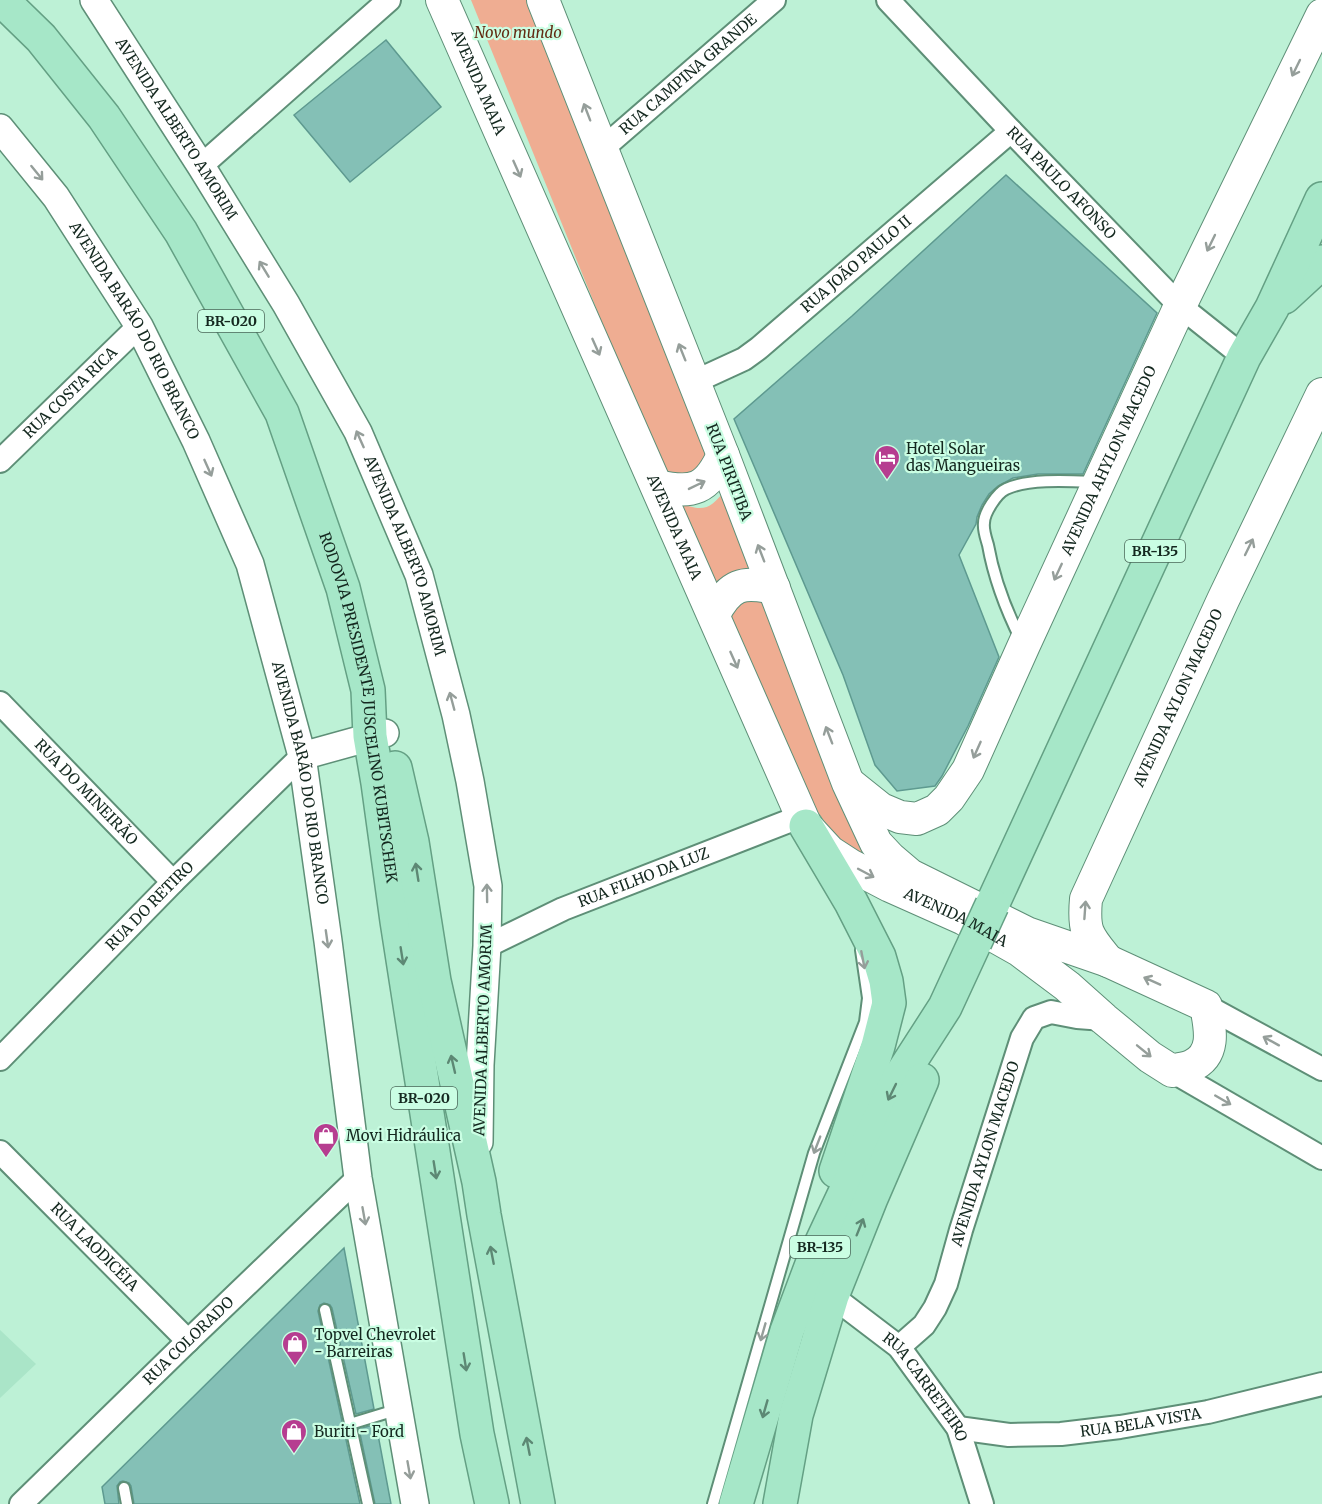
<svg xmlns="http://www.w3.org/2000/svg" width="1322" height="1504" font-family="Merriweather,serif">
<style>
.built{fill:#aae5c8}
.green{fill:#efad92}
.building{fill:#84c0b6;stroke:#5e9a90;stroke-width:1.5}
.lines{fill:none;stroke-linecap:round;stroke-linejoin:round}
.service-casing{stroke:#5e8f77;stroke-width:14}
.minor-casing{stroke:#5e8f77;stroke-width:26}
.tertiary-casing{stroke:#5e8f77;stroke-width:30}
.secondary-casing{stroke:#5e8f77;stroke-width:34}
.trunk-casing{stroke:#64a084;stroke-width:36}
.service{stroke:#fff;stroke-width:10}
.minor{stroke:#fff;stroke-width:22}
.tertiary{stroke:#fff;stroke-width:27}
.secondary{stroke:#fff;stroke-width:32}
.trunk{stroke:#a6e7c8;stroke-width:33}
.trunk-bridge-casing{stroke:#64a084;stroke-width:36;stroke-linecap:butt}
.trunk-bridge{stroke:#a6e7c8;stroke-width:33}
.oneway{stroke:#959e9a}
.oneway2{stroke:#5d8874}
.labels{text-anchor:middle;stroke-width:4.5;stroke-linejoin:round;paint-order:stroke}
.shield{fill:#cafee3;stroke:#4b685a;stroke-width:1.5}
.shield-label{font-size:14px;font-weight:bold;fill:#14281f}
.park-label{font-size:15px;font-style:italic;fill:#622a12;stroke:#cafee3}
.street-label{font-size:15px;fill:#14281f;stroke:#cafee3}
.poi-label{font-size:15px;fill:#14281f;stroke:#cafee3;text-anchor:start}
</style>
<rect width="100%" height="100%" fill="#bdf1d6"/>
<!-- built -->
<path class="built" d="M 0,1330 L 36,1364 L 0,1398 Z"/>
<!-- green -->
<g class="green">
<path d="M 471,0 L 539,0 L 720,463 L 671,483 L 642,421 Z"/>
<path d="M 727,487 L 767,577 L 716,596 L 673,500 C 701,512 709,513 727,487 Z"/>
<path d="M 767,595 L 811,696 L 921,896 L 817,825 L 727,613 L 737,600 Z"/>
</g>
<!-- building -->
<g class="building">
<path d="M 386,40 L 441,107 L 350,182 L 294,115 Z"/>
<path d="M 1006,175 L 1157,313 L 1083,474 L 1038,474 L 1013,478 L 998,486 L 989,494 L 982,505 L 977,517 L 976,524 L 959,555 L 999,657 L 968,726 L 942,776 L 935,786 L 897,791 L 875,765 L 843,675 L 734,419 L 852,316 Z"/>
<path d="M 344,1248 L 374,1409 L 356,1414 L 332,1308 L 330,1305 L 324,1303 L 320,1305 L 318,1311 L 360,1504 L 134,1504 L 131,1486 L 129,1483 L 123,1481 L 120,1482 L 117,1486 L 119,1504 L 105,1504 L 102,1487 Z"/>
<path d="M 376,1424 L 391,1504 L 375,1504 L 359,1429 Z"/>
</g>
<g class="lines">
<defs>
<g id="service">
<path d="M 1021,640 C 1006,610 994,579 988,545 C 986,538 983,530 984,523 C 984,513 997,493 1006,489 C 1029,478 1071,481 1097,482"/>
<path d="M 325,1310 L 368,1504"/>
<path d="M 350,1424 L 399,1409"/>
<path d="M 124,1488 L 127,1504"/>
<path d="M 713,1504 L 814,1153 L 865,1022 L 868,998 L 861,950"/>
</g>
<g id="minor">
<path id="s1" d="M 888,0 L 1011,131 L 1180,306 L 1244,357"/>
<path id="s2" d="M 602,149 L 774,0"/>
<path d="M 201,166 L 389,0"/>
<path id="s3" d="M 694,382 L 744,359 L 759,348 L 1011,131"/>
<path id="s4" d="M 0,461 L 139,326"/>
<path id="s5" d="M 0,703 L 173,882"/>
<path id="s6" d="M 487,946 L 563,909 L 802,816"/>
<path d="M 1206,1006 L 1322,1069"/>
<path id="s7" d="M 0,1059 L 173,882 L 302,756"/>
<path d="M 1172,1071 L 1322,1158"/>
<path id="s8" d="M 0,1152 L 188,1341"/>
<path id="s9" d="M 832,1296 L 899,1347 L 958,1428 L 982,1504"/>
<path id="s10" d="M 899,1347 L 924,1325 L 935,1308 L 946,1284 L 961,1230 L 1022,1038 L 1034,1018 L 1051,1012 L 1077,1017 L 1104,1019"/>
<path id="s11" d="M 958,1428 L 1009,1435 L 1061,1434 L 1120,1427 L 1208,1412 L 1322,1384"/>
<path id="s12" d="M 21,1504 L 188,1341 L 358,1178"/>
</g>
<g id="tertiary">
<path id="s13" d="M 94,0 L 201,166 L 286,304 L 358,432 L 419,575 L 456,715 L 470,781 L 488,886 L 487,946 L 480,1065 L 479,1142"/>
<path id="s14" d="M 0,128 L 56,197 L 139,326 L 196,441 L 250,564 L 302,756 L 328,941 L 358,1178 L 415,1504"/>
<path d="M 302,756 L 385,733"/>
</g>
<g id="secondary">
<path id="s15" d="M 442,0 L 806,826 L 830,852 L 850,865 L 890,886 L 964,919 L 1019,950 L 1067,986 L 1104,1019 L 1150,1057 L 1172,1071 C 1179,1069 1186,1068 1191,1066 C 1217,1055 1210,1027 1206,1006 L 1108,961 L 1027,933 L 910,875 L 890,858 L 876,843 L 848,783 L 723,455 L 543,0"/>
<path d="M 657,486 C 693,494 707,490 723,455"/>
<path d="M 714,614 C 730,584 742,581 774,588"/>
<path id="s16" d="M 851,785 L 881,809 L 900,817 L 917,819 L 937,810 L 949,798 L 968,770 L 1024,645 L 1180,306 L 1322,15"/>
<path id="s17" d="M 1108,961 C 1088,936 1083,933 1086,899 L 1223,600 L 1322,394"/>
</g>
<g id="trunk">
<path id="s18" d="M 2,0 L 41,38 L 104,117 L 181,232 L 282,413 L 343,588 L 368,690 L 370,736 L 378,783 L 397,921 L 477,1434 L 492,1504"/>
<path d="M 1284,297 L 1322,262"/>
<path d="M 395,768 L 412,842 L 434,981 L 479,1182 L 484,1215 L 538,1504"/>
<path d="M 806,826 L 851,902 L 879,957 L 886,981 L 889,1003 L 878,1046 L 836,1171"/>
<path d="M 992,905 L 1244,357 L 1272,308 L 1322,199"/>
<path d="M 736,1504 L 787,1331 L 814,1259 L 898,1080 L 945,1007 L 975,942"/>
<path d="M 780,1504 L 796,1415 L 832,1296 L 871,1198 L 922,1080"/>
</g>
</defs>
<!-- service casing -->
<use href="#service" class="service-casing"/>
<!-- minor casing -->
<use href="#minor" class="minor-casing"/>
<!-- tertiary casing -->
<use href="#tertiary" class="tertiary-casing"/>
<!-- secondary casing -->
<use href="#secondary" class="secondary-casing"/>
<!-- trunk casing -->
<use href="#trunk" class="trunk-casing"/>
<!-- service -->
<use href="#service" class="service"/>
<!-- minor -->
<use href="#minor" class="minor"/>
<!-- tertiary -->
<use href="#tertiary" class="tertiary"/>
<!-- secondary -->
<use href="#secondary" class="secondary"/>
<!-- trunk -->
<use href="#trunk" class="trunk"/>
<defs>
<path id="trunk-bridge" d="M 975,942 L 992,905"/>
</defs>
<!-- trunk-bridge casing -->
<use href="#trunk-bridge" class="trunk-bridge-casing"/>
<!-- trunk-bridge -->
<use href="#trunk-bridge" class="trunk-bridge"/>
</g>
<!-- one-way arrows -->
<defs><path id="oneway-shaft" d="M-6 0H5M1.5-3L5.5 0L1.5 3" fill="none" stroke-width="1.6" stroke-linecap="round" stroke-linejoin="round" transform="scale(1.5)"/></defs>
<g class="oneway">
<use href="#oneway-shaft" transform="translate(1296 68) rotate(116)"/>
<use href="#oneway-shaft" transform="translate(587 112) rotate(-111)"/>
<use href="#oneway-shaft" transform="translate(517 169) rotate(66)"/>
<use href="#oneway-shaft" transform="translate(37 173) rotate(51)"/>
<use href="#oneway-shaft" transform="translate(1211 243) rotate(116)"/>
<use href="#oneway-shaft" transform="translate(264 269) rotate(-121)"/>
<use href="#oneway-shaft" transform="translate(596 347) rotate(66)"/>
<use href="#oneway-shaft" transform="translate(682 352) rotate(-112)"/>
<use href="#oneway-shaft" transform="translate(360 439) rotate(-114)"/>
<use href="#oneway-shaft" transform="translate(208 468) rotate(66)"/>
<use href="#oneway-shaft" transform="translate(697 485) rotate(-26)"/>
<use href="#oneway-shaft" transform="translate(1249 547) rotate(-64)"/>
<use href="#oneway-shaft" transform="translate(761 553) rotate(-111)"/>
<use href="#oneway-shaft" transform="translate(1058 572) rotate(115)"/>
<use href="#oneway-shaft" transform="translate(734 660) rotate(66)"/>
<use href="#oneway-shaft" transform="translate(452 701) rotate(-105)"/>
<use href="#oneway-shaft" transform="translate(829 735) rotate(-111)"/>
<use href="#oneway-shaft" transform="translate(977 750) rotate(114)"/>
<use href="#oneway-shaft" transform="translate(866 873) rotate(28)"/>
<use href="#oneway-shaft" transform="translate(487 893) rotate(-91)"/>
<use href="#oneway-shaft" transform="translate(1085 910) rotate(-86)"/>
<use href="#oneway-shaft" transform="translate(327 939) rotate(82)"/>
<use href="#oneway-shaft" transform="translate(863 960) rotate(79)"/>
<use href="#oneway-shaft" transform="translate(1152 981) rotate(-156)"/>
<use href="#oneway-shaft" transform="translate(1271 1041) rotate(-151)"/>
<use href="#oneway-shaft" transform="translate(1144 1051) rotate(39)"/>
<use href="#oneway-shaft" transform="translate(1223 1100) rotate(30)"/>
<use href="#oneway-shaft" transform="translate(817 1145) rotate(111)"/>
<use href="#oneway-shaft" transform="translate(364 1216) rotate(80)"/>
<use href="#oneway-shaft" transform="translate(763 1332) rotate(106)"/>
<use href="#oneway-shaft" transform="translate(409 1470) rotate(80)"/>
</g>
<g class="oneway2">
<use href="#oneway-shaft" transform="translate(417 872) rotate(-99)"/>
<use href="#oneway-shaft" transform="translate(402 956) rotate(81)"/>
<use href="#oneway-shaft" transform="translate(453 1064) rotate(-103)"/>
<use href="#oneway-shaft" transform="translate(892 1092) rotate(116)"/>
<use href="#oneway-shaft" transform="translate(435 1170) rotate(81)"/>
<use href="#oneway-shaft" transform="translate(860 1227) rotate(-68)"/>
<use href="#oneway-shaft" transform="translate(492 1255) rotate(-101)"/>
<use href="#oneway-shaft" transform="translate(465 1362) rotate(81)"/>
<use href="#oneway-shaft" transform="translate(765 1409) rotate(106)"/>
<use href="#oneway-shaft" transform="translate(528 1446) rotate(-101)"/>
</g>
<!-- icons -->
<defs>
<symbol id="hotel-pin" viewBox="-11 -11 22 30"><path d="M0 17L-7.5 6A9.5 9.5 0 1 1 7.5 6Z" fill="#b63d90" stroke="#cafee3"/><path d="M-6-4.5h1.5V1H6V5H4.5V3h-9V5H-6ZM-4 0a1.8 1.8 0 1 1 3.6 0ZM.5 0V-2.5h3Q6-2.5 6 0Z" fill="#fff"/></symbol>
<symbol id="shop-pin" viewBox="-11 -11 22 30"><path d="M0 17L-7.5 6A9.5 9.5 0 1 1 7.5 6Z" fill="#b63d90" stroke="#cafee3"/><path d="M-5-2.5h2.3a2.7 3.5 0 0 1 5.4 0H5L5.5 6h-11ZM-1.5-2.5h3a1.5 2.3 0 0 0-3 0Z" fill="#fff"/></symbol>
</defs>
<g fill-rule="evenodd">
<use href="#hotel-pin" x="872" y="443" width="30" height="40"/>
<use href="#shop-pin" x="311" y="1121" width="30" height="40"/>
<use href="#shop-pin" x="280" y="1329" width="30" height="40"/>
<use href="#shop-pin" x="279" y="1417" width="30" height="40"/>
</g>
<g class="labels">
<!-- shield labels -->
<g class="shield">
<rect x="198" y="310" width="66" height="22" rx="4.5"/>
<rect x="1125" y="540" width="60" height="22" rx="4.5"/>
<rect x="391" y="1087" width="66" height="22" rx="4.5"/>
<rect x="790" y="1236" width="60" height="22" rx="4.5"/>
</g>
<g class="shield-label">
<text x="231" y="326">BR-020</text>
<text x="1155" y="556">BR-135</text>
<text x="424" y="1103">BR-020</text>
<text x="820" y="1252">BR-135</text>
</g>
<!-- park labels -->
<g class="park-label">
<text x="518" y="38">Novo mundo</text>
</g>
<!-- street labels -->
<g class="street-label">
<text dy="5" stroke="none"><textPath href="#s2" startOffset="114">RUA CAMPINA GRANDE</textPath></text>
<text dy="5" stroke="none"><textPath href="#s15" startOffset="90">AVENIDA MAIA</textPath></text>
<text dy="5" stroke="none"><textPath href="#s13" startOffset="153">AVENIDA ALBERTO AMORIM</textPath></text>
<text dy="5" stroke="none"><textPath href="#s1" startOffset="252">RUA PAULO AFONSO</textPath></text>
<text dy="5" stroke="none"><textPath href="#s3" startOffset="202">RUA JOÃO PAULO II</textPath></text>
<text dy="5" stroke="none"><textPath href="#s14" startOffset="244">AVENIDA BARÃO DO RIO BRANCO</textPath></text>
<text dy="5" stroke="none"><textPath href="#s4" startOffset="98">RUA COSTA RICA</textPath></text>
<text dy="5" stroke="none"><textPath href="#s16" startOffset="489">AVENIDA AHYLON MACEDO</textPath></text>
<text transform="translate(729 472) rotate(69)" y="5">RUA PIRITIBA</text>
<text dy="5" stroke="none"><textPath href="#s15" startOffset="576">AVENIDA MAIA</textPath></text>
<text dy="5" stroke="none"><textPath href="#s13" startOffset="639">AVENIDA ALBERTO AMORIM</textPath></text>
<text dy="5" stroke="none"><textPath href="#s17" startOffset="290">AVENIDA AYLON MACEDO</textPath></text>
<text dy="5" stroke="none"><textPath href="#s18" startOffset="807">RODOVIA PRESIDENTE JUSCELINO KUBITSCHEK</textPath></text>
<text dy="5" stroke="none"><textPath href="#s14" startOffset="730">AVENIDA BARÃO DO RIO BRANCO</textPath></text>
<text dy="5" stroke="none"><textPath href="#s5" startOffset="124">RUA DO MINEIRÃO</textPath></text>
<text dy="5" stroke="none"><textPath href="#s6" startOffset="171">RUA FILHO DA LUZ</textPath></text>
<text dy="5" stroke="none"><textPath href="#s7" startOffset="214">RUA DO RETIRO</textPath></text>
<text dy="5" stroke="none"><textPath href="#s15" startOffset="1080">AVENIDA MAIA</textPath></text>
<text transform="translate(483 1030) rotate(-88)" y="5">AVENIDA ALBERTO AMORIM</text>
<text dy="5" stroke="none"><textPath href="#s10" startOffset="216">AVENIDA AYLON MACEDO</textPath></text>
<text dy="5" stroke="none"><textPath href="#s8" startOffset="134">RUA LAODICÉIA</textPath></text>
<text dy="5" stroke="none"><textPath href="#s12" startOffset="234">RUA COLORADO</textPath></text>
<text dy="5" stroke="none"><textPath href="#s9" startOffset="132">RUA CARRETEIRO</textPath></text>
<text dy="5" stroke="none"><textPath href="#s11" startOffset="184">RUA BELA VISTA</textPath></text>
</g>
<!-- poi labels -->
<g class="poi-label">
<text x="906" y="454">Hotel Solar<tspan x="906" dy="17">das Mangueiras</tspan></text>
<text x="346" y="1141">Movi Hidráulica</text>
<text x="314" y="1340">Topvel Chevrolet<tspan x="314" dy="17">- Barreiras</tspan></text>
<text x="314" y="1437">Buriti - Ford</text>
</g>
</g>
</svg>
